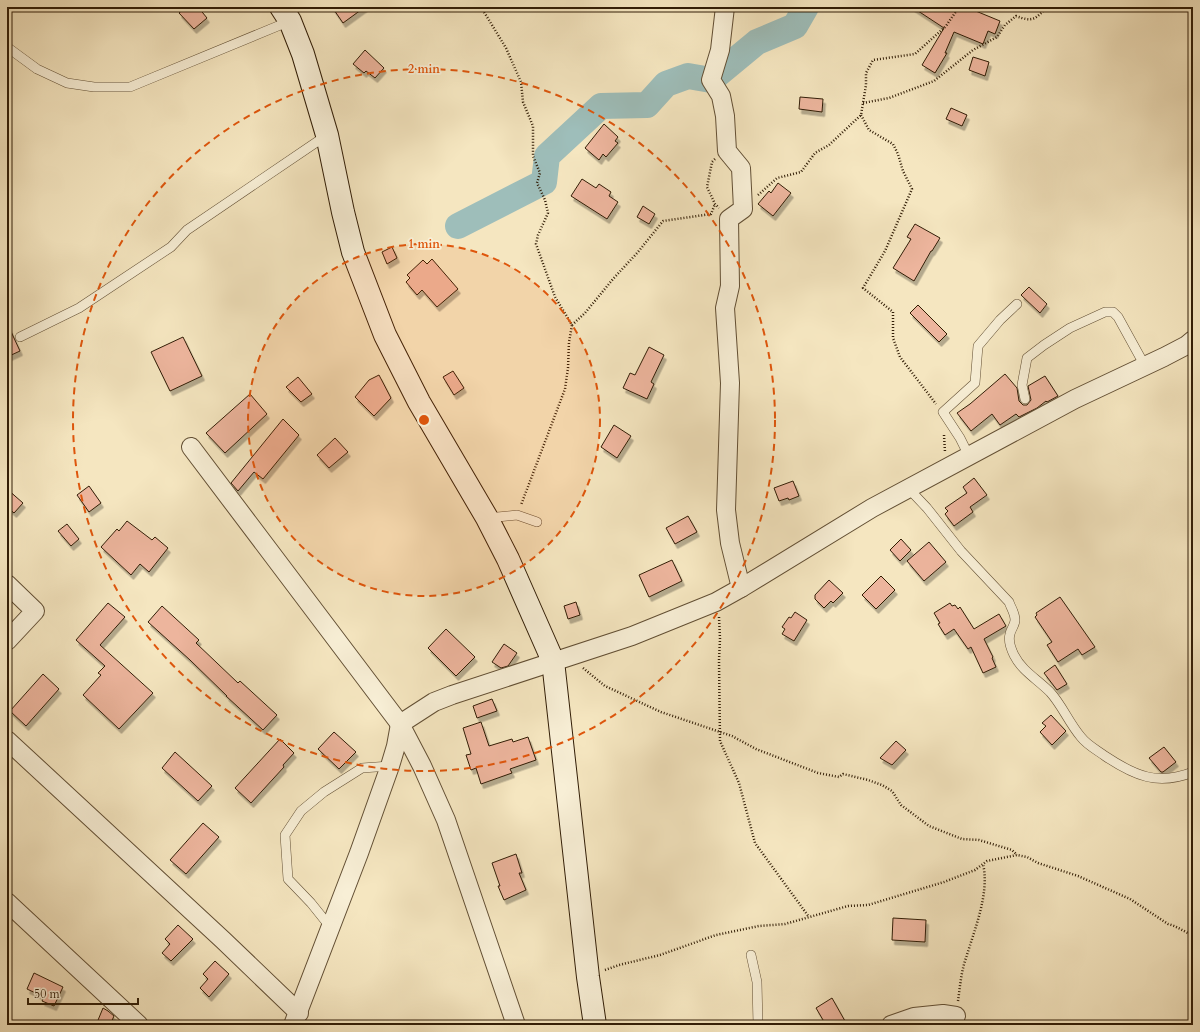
<svg xmlns="http://www.w3.org/2000/svg" width="1200" height="1032" font-family="Cardo,serif">
<style>
.lines{fill:none;stroke-linecap:round;stroke-linejoin:round}
.river{stroke:#9ebeba;stroke-width:26}
.building{fill:#edb59d;stroke:#311d06;filter:url(#shadow)}
.lane-casing{stroke:#624f34;stroke-width:10}
.street-casing{stroke:#624f34;stroke-width:20}
.secondary-casing{stroke:#311d06;stroke-width:24}
.path{stroke:#311d06;stroke-width:2.5;stroke-dasharray:1 2;stroke-linecap:butt}
.lane{stroke:#f8efd6;stroke-width:9}
.street{stroke:#f8efd6;stroke-width:18}
.secondary{stroke:#f8efd6;stroke-width:22}
.ring{fill:none;stroke:#df560c;stroke-width:2;stroke-dasharray:7 5}
.centre{fill:#df560c;stroke:#f8efd6;stroke-width:2}
.ring-label{font-size:12px;text-anchor:middle;font-weight:bold;fill:#df560c;stroke:#f8efd6;stroke-width:3.5;stroke-linejoin:round;paint-order:stroke}
</style>
<defs>
<filter id="shadow"><feDropShadow dx="2.5" dy="4.5" stdDeviation="0" flood-color="#0004"/></filter>
</defs>
<rect width="100%" height="100%" fill="#f5e6c0"/>
<filter id="stains"><feTurbulence type="fractalNoise" baseFrequency=".005" numOctaves="4"/><feColorMatrix values="0 0 0 0 .2 0 0 0 0 .09 0 0 0 0 .02 0 0 0 .5 -.17"/></filter>
<radialGradient id="worn" r=".72"><stop offset=".6" stop-color="#630" stop-opacity="0"/><stop offset="1" stop-color="#630" stop-opacity=".3"/></radialGradient>
<g class="lines">
<!-- river -->
<path class="river" d="M 458,226 L 544,182 L 547,156 L 601,106 L 647,105 L 666,84 L 688,76 L 711,80 L 757,42 L 795,26 L 806,7"/>
</g>
<!-- building -->
<g class="building">
<path d="M 186,7 L 198,7 L 207,18 L 194,29 L 179,13 Z"/>
<path d="M 332,7 L 365,7 L 343,23 Z"/>
<path d="M 912,7 L 966,7 L 1000,21 L 995,34 L 988,31 L 983,44 L 954,32 L 945,53 L 947,53 L 935,73 L 922,65 L 944,28 Z"/>
<path d="M 365,50 L 384,68 L 375,78 L 366,71 L 364,73 L 353,64 Z"/>
<path d="M 973,57 L 989,62 L 985,76 L 969,70 Z"/>
<path d="M 800,97 L 823,99 L 822,112 L 799,109 Z"/>
<path d="M 951,108 L 967,115 L 962,126 L 946,119 Z"/>
<path d="M 604,124 L 618,137 L 615,141 L 618,143 L 606,157 L 603,154 L 599,160 L 585,148 Z"/>
<path d="M 582,179 L 596,188 L 599,184 L 611,192 L 609,196 L 618,202 L 607,219 L 571,196 Z"/>
<path d="M 778,183 L 791,193 L 773,216 L 758,204 L 769,191 L 771,193 Z"/>
<path d="M 643,206 L 655,214 L 649,224 L 637,217 Z"/>
<path d="M 915,224 L 940,238 L 932,251 L 931,251 L 914,281 L 893,268 L 911,239 L 907,237 Z"/>
<path d="M 392,247 L 397,258 L 387,264 L 382,252 Z"/>
<path d="M 432,259 L 458,289 L 437,307 L 422,290 L 417,295 L 406,282 L 410,278 L 407,275 L 423,260 L 427,264 Z"/>
<path d="M 1029,287 L 1047,304 L 1040,313 L 1021,295 Z"/>
<path d="M 918,305 L 947,334 L 939,342 L 910,313 Z"/>
<path d="M 7,323 L 20,351 L 7,357 Z"/>
<path d="M 183,337 L 202,376 L 170,391 L 151,352 Z"/>
<path d="M 649,347 L 664,355 L 651,382 L 654,384 L 647,399 L 623,388 L 630,373 L 635,375 Z"/>
<path d="M 453,371 L 464,388 L 454,395 L 443,377 Z"/>
<path d="M 1005,374 L 1017,388 L 1019,401 L 1023,405 L 1027,405 L 1031,400 L 1028,386 L 1045,376 L 1058,396 L 1047,402 L 1046,401 L 1037,408 L 1019,417 L 1016,414 L 1000,425 L 992,414 L 971,431 L 957,413 L 970,404 Z"/>
<path d="M 379,375 L 391,398 L 374,416 L 355,397 L 369,380 Z"/>
<path d="M 298,377 L 312,394 L 301,402 L 286,387 Z"/>
<path d="M 250,394 L 267,414 L 225,453 L 206,433 Z"/>
<path d="M 283,419 L 299,435 L 263,479 L 254,472 L 238,491 L 231,483 Z"/>
<path d="M 614,425 L 631,436 L 617,458 L 601,447 Z"/>
<path d="M 335,438 L 348,452 L 329,468 L 317,455 Z"/>
<path d="M 974,478 L 987,495 L 970,507 L 973,512 L 954,526 L 945,514 L 948,511 L 945,508 L 967,493 L 963,487 Z"/>
<path d="M 793,481 L 799,496 L 789,500 L 788,498 L 779,501 L 774,488 Z"/>
<path d="M 89,486 L 101,503 L 89,512 L 77,495 Z"/>
<path d="M 7,489 L 23,503 L 14,513 L 7,507 Z"/>
<path d="M 688,516 L 697,532 L 675,544 L 666,528 Z"/>
<path d="M 127,521 L 152,540 L 155,537 L 168,548 L 149,572 L 140,564 L 131,575 L 101,547 L 117,529 L 119,531 Z"/>
<path d="M 67,524 L 79,539 L 71,546 L 58,531 Z"/>
<path d="M 901,539 L 911,550 L 900,561 L 890,550 Z"/>
<path d="M 929,542 L 946,562 L 924,581 L 907,561 Z"/>
<path d="M 672,560 L 682,581 L 649,597 L 639,575 Z"/>
<path d="M 881,576 L 895,590 L 876,609 L 862,595 Z"/>
<path d="M 829,580 L 843,593 L 833,603 L 831,601 L 824,608 L 815,599 L 815,595 Z"/>
<path d="M 1060,597 L 1095,647 L 1082,655 L 1078,649 L 1058,662 L 1047,645 L 1052,642 L 1035,617 L 1037,615 L 1036,613 Z"/>
<path d="M 576,602 L 580,615 L 568,619 L 564,606 Z"/>
<path d="M 108,603 L 125,617 L 100,645 L 153,693 L 119,729 L 83,695 L 101,675 L 98,673 L 105,666 L 76,640 Z"/>
<path d="M 950,603 L 952,606 L 955,605 L 958,609 L 960,607 L 974,629 L 999,614 L 1006,626 L 984,639 L 993,657 L 992,658 L 996,667 L 983,673 L 971,647 L 968,649 L 954,629 L 945,635 L 938,624 L 940,623 L 934,613 Z"/>
<path d="M 162,606 L 199,640 L 196,643 L 238,683 L 240,681 L 277,715 L 263,730 L 226,696 L 227,696 L 190,660 L 148,622 Z"/>
<path d="M 795,612 L 807,620 L 794,641 L 782,634 L 785,629 L 782,627 L 789,617 L 791,618 Z"/>
<path d="M 446,629 L 475,657 L 456,676 L 428,648 Z"/>
<path d="M 504,644 L 517,653 L 508,666 L 501,668 L 492,662 Z"/>
<path d="M 1055,665 L 1067,684 L 1057,690 L 1044,673 Z"/>
<path d="M 43,674 L 59,689 L 26,726 L 10,711 Z"/>
<path d="M 492,699 L 497,711 L 477,718 L 473,706 Z"/>
<path d="M 1051,715 L 1066,731 L 1052,745 L 1040,732 L 1046,726 L 1042,723 Z"/>
<path d="M 481,722 L 489,746 L 512,739 L 513,742 L 528,737 L 536,760 L 510,769 L 512,773 L 481,784 L 476,768 L 471,770 L 466,755 L 471,754 L 463,728 Z"/>
<path d="M 334,732 L 356,752 L 339,769 L 318,749 Z"/>
<path d="M 280,739 L 294,753 L 283,765 L 284,767 L 251,803 L 235,788 Z"/>
<path d="M 896,741 L 906,750 L 892,765 L 880,758 Z"/>
<path d="M 1164,747 L 1176,762 L 1163,772 L 1161,772 L 1149,758 Z"/>
<path d="M 175,752 L 212,786 L 198,801 L 162,768 Z"/>
<path d="M 203,823 L 219,837 L 186,874 L 170,860 Z"/>
<path d="M 516,854 L 522,873 L 519,873 L 526,890 L 504,900 L 498,886 L 500,886 L 492,863 Z"/>
<path d="M 893,918 L 926,920 L 925,942 L 892,940 Z"/>
<path d="M 178,925 L 193,939 L 171,961 L 162,953 L 170,944 L 165,939 Z"/>
<path d="M 215,961 L 229,974 L 209,997 L 200,988 L 208,979 L 203,974 Z"/>
<path d="M 34,973 L 63,987 L 54,1006 L 42,1001 L 44,997 L 27,989 Z"/>
<path d="M 832,998 L 845,1021 L 838,1025 L 826,1025 L 816,1008 Z"/>
<path d="M 103,1008 L 108,1011 L 114,1016 L 110,1025 L 96,1025 Z"/>
</g>
<g class="lines">
<defs>
<g id="lane">
<path d="M 7,47 L 37,69 L 67,83 L 94,87 L 130,87 L 290,21"/>
<path d="M 20,337 L 79,308 L 171,247 L 187,230 L 327,135"/>
<path d="M 1025,399 L 1022,385 L 1027,358 L 1044,345 L 1070,328 L 1105,312 L 1113,312 L 1118,317 L 1145,366"/>
<path d="M 969,456 L 960,438 L 943,412 L 975,383 L 978,346 L 1000,320 L 1017,304"/>
<path d="M 909,489 L 927,508 L 961,551 L 1009,602 C 1011,608 1015,613 1015,620 C 1015,625 1011,629 1010,634 C 1008,641 1011,649 1014,655 C 1022,671 1037,679 1050,692 C 1062,705 1069,723 1081,737 C 1087,745 1097,750 1105,756 C 1135,776 1158,786 1193,772"/>
<path d="M 487,518 L 517,515 L 537,522"/>
<path d="M 331,928 L 311,903 L 288,879 L 285,835 L 301,811 L 324,792 L 362,768 L 390,766"/>
<path d="M 751,955 L 757,982 L 758,1025"/>
</g>
<g id="street">
<path d="M 725,7 L 720,50 L 711,80 L 721,96 L 725,116 L 727,151 L 741,168 L 743,209 L 729,219 L 730,286 L 725,308 L 730,383 L 726,510 L 730,543 L 741,588"/>
<path d="M 191,447 L 400,724 L 422,766 L 446,820 L 516,1025"/>
<path d="M 7,584 L 35,611 L 7,641"/>
<path d="M 7,740 L 223,940 L 299,1013"/>
<path d="M 7,902 L 139,1025"/>
<path d="M 293,1025 L 359,853 L 390,766 L 396,746 L 400,724 L 434,702 L 452,695 L 632,636 L 716,602 L 741,588 L 872,508 L 1075,399 L 1164,357 L 1187,345 L 1193,340"/>
<path d="M 891,1025 L 914,1017 L 943,1014 L 956,1016"/>
</g>
<path id="secondary" d="M 281,7 L 290,21 L 303,54 L 327,135 L 343,212 L 353,252 L 385,335 L 419,402 L 487,518 L 508,559 L 553,661 L 588,977 L 595,1025"/>
</defs>
<!-- lane casing -->
<use href="#lane" class="lane-casing"/>
<!-- street casing -->
<use href="#street" class="street-casing"/>
<!-- secondary casing -->
<use href="#secondary" class="secondary-casing"/>
<!-- path -->
<g class="path">
<path d="M 481,7 L 506,48 L 521,82 L 523,102 L 533,126 L 533,156 L 540,173 L 537,183 L 545,200 L 548,213 L 538,235 L 536,244 L 555,297 L 572,325 L 569,342 L 568,368 L 565,389 L 521,505"/>
<path d="M 863,103 L 889,98 L 934,81 L 973,50 L 997,37 L 1005,25 L 1016,16 C 1032,22 1035,20 1047,7"/>
<path d="M 861,115 L 869,130 L 893,144 L 898,154 L 903,171 L 912,189 L 885,251 L 863,288 L 893,312 L 893,338 L 900,357 L 936,404"/>
<path d="M 715,159 L 712,162 L 707,187 L 715,204 L 719,208"/>
<path d="M 758,195 L 777,178 L 801,172 L 815,153 L 829,145 L 861,115 L 866,85 L 866,73 L 873,60 L 915,54 L 946,26 L 959,7"/>
<path d="M 572,325 L 585,313 L 613,279 L 638,252 L 663,221 L 711,214 L 715,204"/>
<path d="M 944,435 L 945,452"/>
<path d="M 719,617 L 720,639 L 719,660 L 720,741 L 739,783 L 755,843 L 809,917"/>
<path d="M 583,668 L 605,686 L 661,712 L 732,736 L 756,749 L 818,773 L 839,777 L 843,774 L 868,780 L 882,785 L 892,791 L 901,805 L 929,826 L 962,839 L 979,840 L 1012,850 L 1017,855"/>
<path d="M 605,970 L 619,965 L 660,955 L 716,935 L 759,926 L 785,924 L 848,906 L 868,905 L 944,882 L 975,870 L 987,861 L 1017,855 L 1027,857 L 1038,863 L 1078,876 L 1130,899 L 1168,924 C 1177,926 1184,932 1193,935"/>
<path d="M 958,1001 C 960,987 961,972 966,958 C 974,931 990,893 983,864"/>
</g>
<!-- lane -->
<use href="#lane" class="lane"/>
<!-- street -->
<use href="#street" class="street"/>
<!-- secondary -->
<use href="#secondary" class="secondary"/>
</g>
<!-- distance rings -->
<circle cx="424" cy="420" r="176" fill="#df560c" fill-opacity=".12"/>
<g class="ring">
<circle cx="424" cy="420" r="176"/>
<circle cx="424" cy="420" r="351"/>
</g>
<circle cx="424" cy="420" r="6" class="centre"/>
<g class="ring-label">
<text x="424" y="73">2 min</text>
<text x="424" y="248">1 min</text>
</g>
<!-- margin -->
<rect width="1200" height="1032" fill="none" stroke="#f5e6c0" stroke-width="24"/>
<rect x="8" y="8" width="1184" height="1016" fill="none" stroke="#311d06" stroke-width="2"/>
<rect x="12" y="12" width="1176" height="1008" fill="none" stroke="#311d06"/>
<!-- scale -->
<path d="M28 998v6h110v-6" fill="none" stroke="#311d06" stroke-width="2"/>
<text x="34" y="998" font-size="12" fill="#311d06" stroke="#f8efd6" stroke-width="3" paint-order="stroke">50 m</text>
<rect width="100%" height="100%" filter="url(#stains)"/>
<rect width="100%" height="100%" fill="url(#worn)"/>
</svg>
